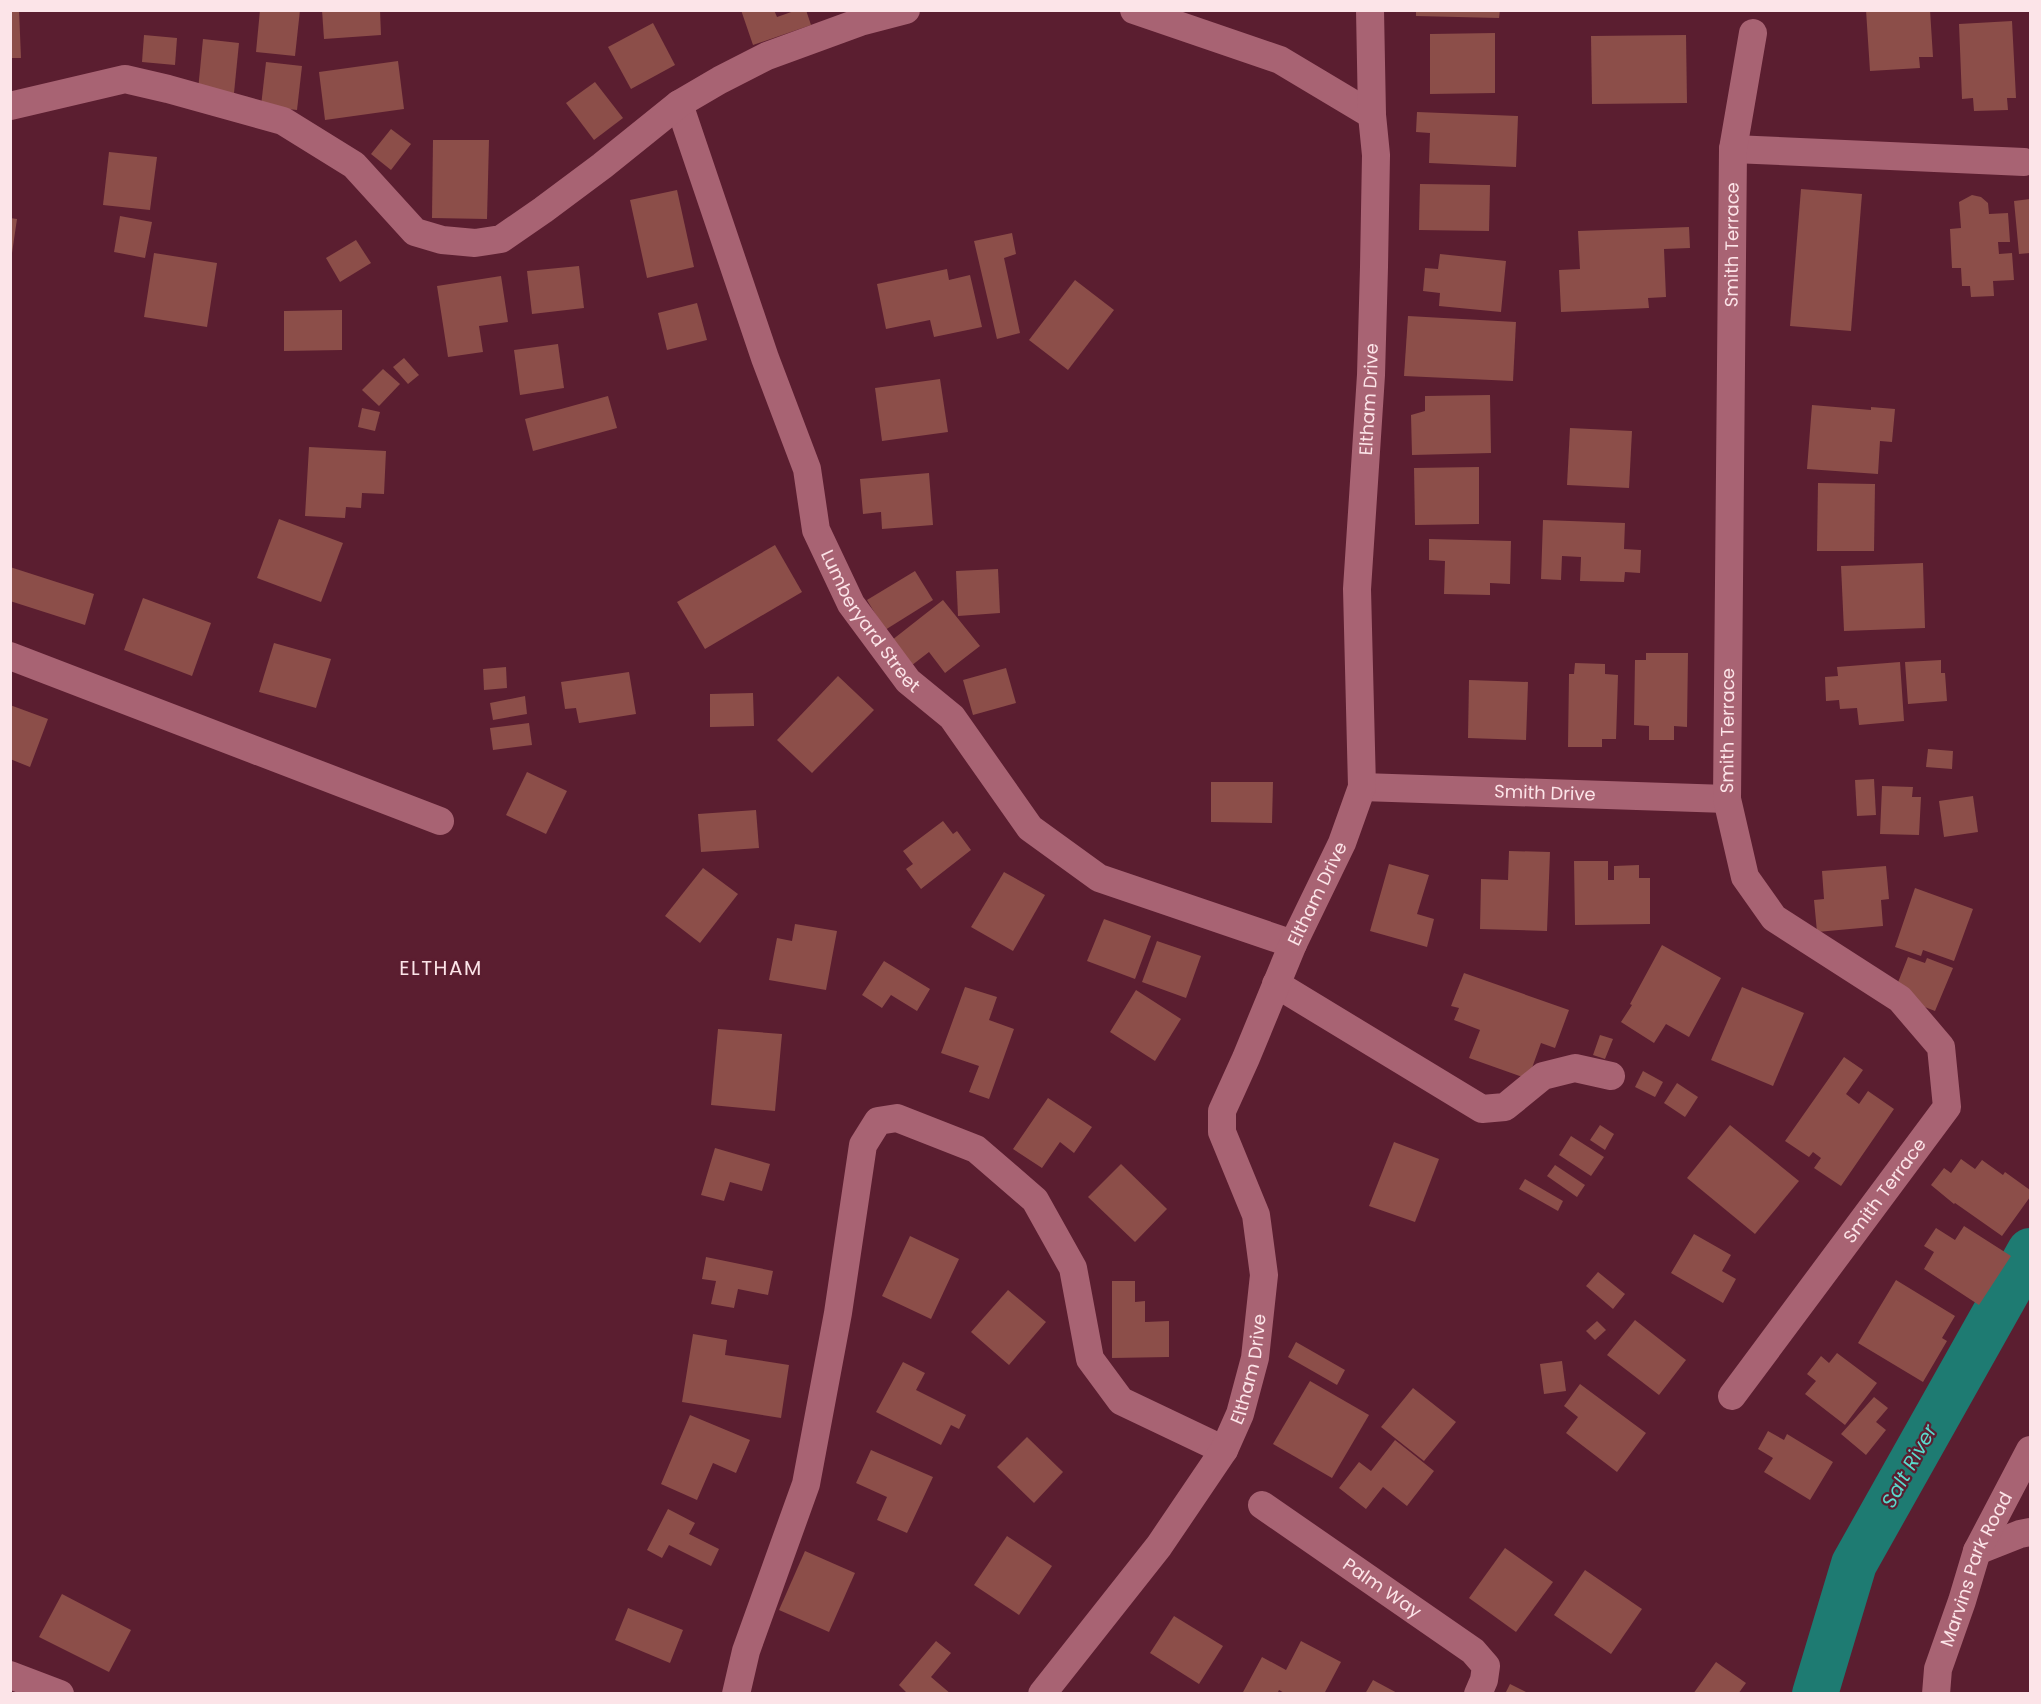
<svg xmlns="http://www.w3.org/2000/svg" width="2041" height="1704" font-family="Poppins,sans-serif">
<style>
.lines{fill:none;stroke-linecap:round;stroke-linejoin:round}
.river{stroke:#1e7b72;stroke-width:46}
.building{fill:#8c4e49}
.minor{stroke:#a86373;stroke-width:28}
.labels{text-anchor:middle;stroke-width:4.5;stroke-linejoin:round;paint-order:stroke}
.street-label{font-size:18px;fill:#fce4e8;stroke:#5b1e30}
.neighbourhood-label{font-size:20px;letter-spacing:1.5px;fill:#fce4e8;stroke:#5b1e30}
.water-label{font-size:20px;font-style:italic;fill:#5ad9cc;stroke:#5b1e30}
</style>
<rect width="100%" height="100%" fill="#5b1e30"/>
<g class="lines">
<!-- river -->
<path class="river" d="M 1815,1694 L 1854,1564 L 2030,1251"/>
</g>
<!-- building -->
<g class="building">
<path d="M 10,10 L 19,10 L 21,58 L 10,58 Z"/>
<path d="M 260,10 L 300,10 L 295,56 L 256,52 Z"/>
<path d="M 322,10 L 380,10 L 381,35 L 324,39 Z"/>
<path d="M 741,10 L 774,10 L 777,17 L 797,10 L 806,10 L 811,25 L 753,45 Z"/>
<path d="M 1416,10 L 1500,10 L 1499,18 L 1416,16 Z"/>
<path d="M 1866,10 L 1930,10 L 1933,57 L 1919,57 L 1920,68 L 1870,71 Z"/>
<path d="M 2012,21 L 2016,98 L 2007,98 L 2008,110 L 1974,111 L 1973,98 L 1962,99 L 1959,24 Z"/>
<path d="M 653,23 L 675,65 L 631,89 L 608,47 Z"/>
<path d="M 1495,33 L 1495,93 L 1430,94 L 1430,34 Z"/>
<path d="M 144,35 L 177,38 L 175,65 L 142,62 Z"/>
<path d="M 1686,35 L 1687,103 L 1592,104 L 1591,36 Z"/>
<path d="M 203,39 L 239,43 L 234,93 L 198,90 Z"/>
<path d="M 398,61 L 404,109 L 325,120 L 319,72 Z"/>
<path d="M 266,62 L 302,66 L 297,110 L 261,106 Z"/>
<path d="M 595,82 L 623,118 L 594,140 L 566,103 Z"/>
<path d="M 1417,112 L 1518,116 L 1516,167 L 1429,163 L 1430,133 L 1416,132 Z"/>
<path d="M 391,129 L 411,144 L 391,170 L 371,154 Z"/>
<path d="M 433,140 L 489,140 L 487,219 L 432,218 Z"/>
<path d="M 109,152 L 157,157 L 150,210 L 103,205 Z"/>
<path d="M 1420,184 L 1490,185 L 1489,231 L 1419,230 Z"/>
<path d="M 1801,189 L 1862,194 L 1851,331 L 1790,326 Z"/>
<path d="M 677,190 L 694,267 L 647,278 L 630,200 Z"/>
<path d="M 1972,195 L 1981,197 L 1988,203 L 1989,214 L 2008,213 L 2010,242 L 1998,242 L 1999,254 L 2012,253 L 2014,280 L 1993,281 L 1994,296 L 1971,297 L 1970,286 L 1962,286 L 1961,268 L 1952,268 L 1950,229 L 1961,228 L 1959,202 Z"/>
<path d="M 2030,199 L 2030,253 L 2019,254 L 2014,201 Z"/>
<path d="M 120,216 L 152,222 L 145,258 L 114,252 Z"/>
<path d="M 10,218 L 17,219 L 12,253 L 10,253 Z"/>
<path d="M 1689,227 L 1690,248 L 1664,249 L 1666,297 L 1648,298 L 1649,308 L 1561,312 L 1559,270 L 1580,269 L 1578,231 Z"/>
<path d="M 1012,233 L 1016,254 L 1004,258 L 1020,333 L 997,339 L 974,241 Z"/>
<path d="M 356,240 L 371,263 L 340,282 L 326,258 Z"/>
<path d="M 154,253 L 217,263 L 207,327 L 144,317 Z"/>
<path d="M 1440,254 L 1506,261 L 1501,312 L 1439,306 L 1440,293 L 1423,291 L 1425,268 L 1438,269 Z"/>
<path d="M 579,266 L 584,308 L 532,314 L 527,271 Z"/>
<path d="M 947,269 L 949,280 L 970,275 L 982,327 L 934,337 L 930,320 L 886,329 L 877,284 Z"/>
<path d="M 501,276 L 508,322 L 479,326 L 483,352 L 448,357 L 437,286 Z"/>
<path d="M 1075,280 L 1114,310 L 1068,370 L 1029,340 Z"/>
<path d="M 697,303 L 707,340 L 667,350 L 658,313 Z"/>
<path d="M 342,310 L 342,350 L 284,351 L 284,311 Z"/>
<path d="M 1408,316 L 1516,322 L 1513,381 L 1404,376 Z"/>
<path d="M 558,344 L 564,388 L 520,395 L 514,350 Z"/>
<path d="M 404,358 L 419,375 L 408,384 L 393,367 Z"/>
<path d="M 383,369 L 400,384 L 379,406 L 362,390 Z"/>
<path d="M 940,379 L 948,432 L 882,441 L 875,388 Z"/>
<path d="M 1490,395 L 1491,453 L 1412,455 L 1411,415 L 1425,411 L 1425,396 Z"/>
<path d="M 608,396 L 617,428 L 533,451 L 525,419 Z"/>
<path d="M 1812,405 L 1871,410 L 1871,407 L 1895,409 L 1892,442 L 1880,441 L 1878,474 L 1807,469 Z"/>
<path d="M 362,408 L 380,412 L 375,431 L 358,427 Z"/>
<path d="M 1570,428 L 1632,431 L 1629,488 L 1567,485 Z"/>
<path d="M 309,447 L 386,451 L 384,494 L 362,493 L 361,508 L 346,507 L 345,518 L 305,516 Z"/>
<path d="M 1479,467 L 1479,524 L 1415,525 L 1414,468 Z"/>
<path d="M 929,473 L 933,525 L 882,529 L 881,512 L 863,514 L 860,479 Z"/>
<path d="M 1818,483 L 1875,484 L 1874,551 L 1817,551 Z"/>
<path d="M 279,519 L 343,543 L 321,602 L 257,578 Z"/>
<path d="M 1543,520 L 1625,523 L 1624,549 L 1641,550 L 1640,573 L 1625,572 L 1624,582 L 1580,581 L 1581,557 L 1562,556 L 1561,580 L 1541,579 Z"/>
<path d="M 1429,539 L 1511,541 L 1510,584 L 1490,583 L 1490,595 L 1444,594 L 1445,561 L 1429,560 Z"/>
<path d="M 775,545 L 802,592 L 705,649 L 677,602 Z"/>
<path d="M 1923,563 L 1925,628 L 1844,631 L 1841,566 Z"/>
<path d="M 10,567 L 94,594 L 85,625 L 10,601 Z"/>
<path d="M 998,569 L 1000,613 L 958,616 L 956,571 Z"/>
<path d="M 915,571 L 933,600 L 885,630 L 867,600 Z"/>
<path d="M 143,598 L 211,623 L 192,676 L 124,650 Z"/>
<path d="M 943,600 L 980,646 L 945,673 L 929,652 L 907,669 L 887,644 Z"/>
<path d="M 274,643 L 331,659 L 316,708 L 259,692 Z"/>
<path d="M 1646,653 L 1688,653 L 1687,727 L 1674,726 L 1674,740 L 1649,740 L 1649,726 L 1634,725 L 1635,660 L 1646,660 Z"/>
<path d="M 1941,660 L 1941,673 L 1945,673 L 1947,701 L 1908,704 L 1905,662 Z"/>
<path d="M 1900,662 L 1904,721 L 1859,725 L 1857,708 L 1840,709 L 1839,700 L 1826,701 L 1825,677 L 1838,676 L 1837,667 Z"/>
<path d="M 1575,663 L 1605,664 L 1605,674 L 1618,675 L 1616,739 L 1602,739 L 1602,747 L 1568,747 L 1569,674 L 1574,674 Z"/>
<path d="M 506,667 L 507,688 L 484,690 L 483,669 Z"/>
<path d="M 1006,668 L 1016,703 L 973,715 L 963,680 Z"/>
<path d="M 629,672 L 636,714 L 579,723 L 576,708 L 565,709 L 561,682 Z"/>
<path d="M 838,676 L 874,710 L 812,773 L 777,740 Z"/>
<path d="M 1469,680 L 1528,682 L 1526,740 L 1468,738 Z"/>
<path d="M 753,693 L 754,726 L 710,727 L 710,694 Z"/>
<path d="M 525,696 L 527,714 L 493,720 L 490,703 Z"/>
<path d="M 10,705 L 48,719 L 30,767 L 10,759 Z"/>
<path d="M 529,723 L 532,745 L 493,750 L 490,728 Z"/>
<path d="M 1928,749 L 1953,751 L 1952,769 L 1926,767 Z"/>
<path d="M 527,772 L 567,791 L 546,834 L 506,815 Z"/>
<path d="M 1874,779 L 1876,815 L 1857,816 L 1855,780 Z"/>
<path d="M 1211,782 L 1273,782 L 1272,823 L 1211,822 Z"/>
<path d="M 1882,786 L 1913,787 L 1912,797 L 1921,797 L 1919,835 L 1880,834 Z"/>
<path d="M 1973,796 L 1978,832 L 1944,837 L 1939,801 Z"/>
<path d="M 756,810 L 759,848 L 701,852 L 698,814 Z"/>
<path d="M 943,821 L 953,834 L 957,831 L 971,850 L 921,889 L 906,869 L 913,864 L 903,851 Z"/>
<path d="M 1509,851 L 1550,852 L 1547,931 L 1480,929 L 1481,879 L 1508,880 Z"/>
<path d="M 1574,861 L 1608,861 L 1608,880 L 1614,880 L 1614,866 L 1639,865 L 1639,878 L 1650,878 L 1650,924 L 1575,925 Z"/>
<path d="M 1389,864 L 1429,875 L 1417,914 L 1434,919 L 1427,947 L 1370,931 Z"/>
<path d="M 1886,866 L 1889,899 L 1881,900 L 1883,926 L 1817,932 L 1814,900 L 1824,899 L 1822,871 Z"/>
<path d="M 703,868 L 738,894 L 700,943 L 665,916 Z"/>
<path d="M 1004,872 L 1045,895 L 1013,951 L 971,927 Z"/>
<path d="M 1915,888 L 1973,909 L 1954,961 L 1923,950 L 1921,956 L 1895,947 Z"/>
<path d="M 1104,919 L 1151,936 L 1135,979 L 1087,961 Z"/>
<path d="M 795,924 L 837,931 L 826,990 L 769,980 L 777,938 L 792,941 Z"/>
<path d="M 1157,941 L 1201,956 L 1186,998 L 1142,982 Z"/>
<path d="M 1662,945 L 1721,978 L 1689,1037 L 1666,1024 L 1654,1043 L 1621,1022 L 1632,1005 L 1630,1004 Z"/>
<path d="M 1908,957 L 1925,963 L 1927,958 L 1953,968 L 1935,1011 L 1912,1002 L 1895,990 Z"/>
<path d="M 884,961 L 930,989 L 917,1011 L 891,995 L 882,1008 L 862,995 Z"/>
<path d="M 1464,973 L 1569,1010 L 1555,1048 L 1541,1043 L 1528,1079 L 1469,1058 L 1480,1030 L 1454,1020 L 1459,1008 L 1451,1006 Z"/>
<path d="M 965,987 L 997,997 L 989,1020 L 1014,1029 L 989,1099 L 969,1092 L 979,1066 L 941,1053 Z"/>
<path d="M 1742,987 L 1804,1013 L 1773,1086 L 1711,1060 Z"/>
<path d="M 1136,990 L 1181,1019 L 1155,1061 L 1110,1032 Z"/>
<path d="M 718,1029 L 782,1034 L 775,1111 L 711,1105 Z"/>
<path d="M 1600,1035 L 1613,1039 L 1605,1059 L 1593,1055 Z"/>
<path d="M 1844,1057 L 1863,1070 L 1846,1094 L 1859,1104 L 1868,1091 L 1894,1109 L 1841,1186 L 1814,1168 L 1821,1158 L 1813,1152 L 1809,1157 L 1785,1141 Z"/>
<path d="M 1643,1071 L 1663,1082 L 1655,1097 L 1635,1087 Z"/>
<path d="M 1677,1083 L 1698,1097 L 1685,1117 L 1664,1103 Z"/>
<path d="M 1048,1098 L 1092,1127 L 1074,1153 L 1060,1142 L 1042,1168 L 1013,1149 Z"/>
<path d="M 1600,1125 L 1614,1134 L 1605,1150 L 1590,1140 Z"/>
<path d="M 1730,1125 L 1799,1181 L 1755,1234 L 1687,1178 Z"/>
<path d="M 1571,1136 L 1604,1157 L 1591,1176 L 1559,1155 Z"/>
<path d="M 1394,1142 L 1439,1159 L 1415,1222 L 1369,1206 Z"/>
<path d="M 715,1148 L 770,1164 L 762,1191 L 730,1182 L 724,1201 L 701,1195 Z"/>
<path d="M 1961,1159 L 1975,1169 L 1982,1160 L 2003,1175 L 2005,1172 L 2030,1190 L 2030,1197 L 2002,1236 L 1955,1203 L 1954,1204 L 1931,1185 L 1944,1168 L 1951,1173 Z"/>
<path d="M 1121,1164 L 1167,1209 L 1135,1242 L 1088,1197 Z"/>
<path d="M 1555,1165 L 1585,1185 L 1577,1197 L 1547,1176 Z"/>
<path d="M 1525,1179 L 1563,1201 L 1558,1211 L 1519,1189 Z"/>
<path d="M 1964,1226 L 2011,1256 L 1979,1305 L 1924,1269 L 1934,1252 L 1924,1246 L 1936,1228 L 1955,1240 Z"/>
<path d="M 1694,1234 L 1731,1255 L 1722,1271 L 1736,1279 L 1723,1303 L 1671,1273 Z"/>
<path d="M 910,1236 L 959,1259 L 931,1319 L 882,1296 Z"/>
<path d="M 706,1257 L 773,1271 L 768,1295 L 738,1289 L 734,1308 L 711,1304 L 716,1281 L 702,1279 Z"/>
<path d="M 1598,1272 L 1625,1294 L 1613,1309 L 1586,1286 Z"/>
<path d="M 1896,1280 L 1955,1316 L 1942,1338 L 1947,1341 L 1923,1382 L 1858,1343 Z"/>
<path d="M 1112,1281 L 1135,1281 L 1135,1302 L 1145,1301 L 1145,1322 L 1169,1321 L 1169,1357 L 1112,1358 Z"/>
<path d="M 1008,1290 L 1046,1322 L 1009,1365 L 971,1332 Z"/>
<path d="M 1635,1320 L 1686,1360 L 1659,1395 L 1607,1355 Z"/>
<path d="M 1597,1321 L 1606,1330 L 1595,1340 L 1586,1331 Z"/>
<path d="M 693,1334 L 727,1340 L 725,1355 L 789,1365 L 781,1418 L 682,1402 Z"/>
<path d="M 1296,1342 L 1345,1370 L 1337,1385 L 1288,1357 Z"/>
<path d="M 1837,1353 L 1877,1383 L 1845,1425 L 1805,1394 L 1816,1381 L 1807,1374 L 1821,1356 L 1829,1363 Z"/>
<path d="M 1562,1361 L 1566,1391 L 1544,1394 L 1540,1364 Z"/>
<path d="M 903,1362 L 925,1373 L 916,1390 L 966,1415 L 959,1429 L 951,1425 L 941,1445 L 876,1412 Z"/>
<path d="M 1310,1381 L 1369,1415 L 1332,1478 L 1273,1444 Z"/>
<path d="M 1580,1384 L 1646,1433 L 1617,1472 L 1566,1433 L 1578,1417 L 1564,1406 Z"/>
<path d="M 1413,1388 L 1456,1422 L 1424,1461 L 1381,1427 Z"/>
<path d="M 1874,1397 L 1888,1408 L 1876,1422 L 1886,1430 L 1866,1455 L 1841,1434 Z"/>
<path d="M 690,1415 L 750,1440 L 736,1473 L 713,1463 L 697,1500 L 661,1484 Z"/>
<path d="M 1768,1431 L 1784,1440 L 1787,1434 L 1833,1462 L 1810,1500 L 1764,1472 L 1773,1458 L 1758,1449 Z"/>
<path d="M 1027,1437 L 1063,1472 L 1034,1503 L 997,1467 Z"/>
<path d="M 1395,1440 L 1434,1471 L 1407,1506 L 1383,1487 L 1366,1509 L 1339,1488 L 1359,1462 L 1371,1471 Z"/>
<path d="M 871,1450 L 933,1477 L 907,1533 L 877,1520 L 887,1497 L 856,1483 Z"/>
<path d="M 668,1509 L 695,1523 L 689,1534 L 719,1549 L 711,1566 L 669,1545 L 662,1558 L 647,1550 Z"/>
<path d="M 1007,1536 L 1052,1566 L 1019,1615 L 974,1585 Z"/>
<path d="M 1505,1548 L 1553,1582 L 1516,1632 L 1469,1598 Z"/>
<path d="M 805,1551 L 855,1573 L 829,1632 L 779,1610 Z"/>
<path d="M 1585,1570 L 1642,1609 L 1611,1654 L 1554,1615 Z"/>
<path d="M 62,1594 L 131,1630 L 109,1672 L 39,1637 Z"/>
<path d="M 628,1608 L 683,1630 L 670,1663 L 615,1640 Z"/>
<path d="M 1174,1616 L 1223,1646 L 1199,1684 L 1150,1653 Z"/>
<path d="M 936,1641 L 951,1653 L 931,1677 L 951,1694 L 908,1694 L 899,1685 Z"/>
<path d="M 1301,1641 L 1341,1662 L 1324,1694 L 1286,1694 L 1279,1690 L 1277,1694 L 1242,1694 L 1262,1657 L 1286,1670 Z"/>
<path d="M 1716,1662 L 1746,1683 L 1738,1694 L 1693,1694 Z"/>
<path d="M 1373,1680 L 1399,1694 L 1365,1694 Z"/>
<path d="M 1510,1684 L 1530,1694 L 1505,1694 Z"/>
</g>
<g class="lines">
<!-- minor -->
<g class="minor">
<path d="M 1134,10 L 1280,60 L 1372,115"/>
<path id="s1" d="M 679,104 L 765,358 L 807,469 L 816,530 L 851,604 L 908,681 L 952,717 L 1030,828 L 1099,878 L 1293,944"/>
<path d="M 10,106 L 125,79 L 168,89 L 283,121 L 354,165 L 415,232 L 442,240 L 475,243 L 501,239 L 543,210 L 602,166 L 679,104 L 720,80 L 767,56 L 860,22 L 906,10"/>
<path d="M 1733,149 L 2024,162"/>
<path d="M 10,656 L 440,821"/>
<path id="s2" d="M 1362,787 L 1727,799"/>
<path d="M 1276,984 L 1482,1109 L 1505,1107 L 1543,1076 L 1575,1068 L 1611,1076"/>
<path id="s3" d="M 1732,1396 L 1947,1107 L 1941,1047 L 1900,999 L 1774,918 L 1745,877 L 1727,799 L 1733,149 L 1753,33"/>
<path id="s4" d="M 1262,1505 L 1473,1651 L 1486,1666 L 1484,1680 L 1478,1694"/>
<path d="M 1977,1551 L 2020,1534 L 2030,1532"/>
<path d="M 10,1675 L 60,1694"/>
<path d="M 736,1694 L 746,1651 L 806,1484 L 838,1313 L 863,1145 L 878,1121 L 897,1118 L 976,1149 L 1035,1200 L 1073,1268 L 1090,1359 L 1121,1401 L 1224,1450"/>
<path id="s5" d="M 1042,1694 L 1159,1546 L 1224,1450 L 1240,1414 L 1255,1358 L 1264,1275 L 1256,1215 L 1222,1132 L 1222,1111 L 1246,1058 L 1293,944 L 1342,843 L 1362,787 L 1357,589 L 1371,375 L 1374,267 L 1376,155 L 1372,115 L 1370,10"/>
<path id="s6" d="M 1936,1694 L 1938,1669 L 1962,1601 L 1977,1551 L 2030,1450"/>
</g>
</g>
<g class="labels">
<!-- street labels -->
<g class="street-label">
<text dy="6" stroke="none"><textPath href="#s3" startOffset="1318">Smith Terrace</textPath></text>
<text dy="6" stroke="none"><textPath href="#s5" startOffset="1398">Eltham Drive</textPath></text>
<text dy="6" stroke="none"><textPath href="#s1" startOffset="555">Lumberyard Street</textPath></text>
<text dy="6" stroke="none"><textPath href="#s3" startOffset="832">Smith Terrace</textPath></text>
<text dy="6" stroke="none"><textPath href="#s2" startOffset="183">Smith Drive</textPath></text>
<text dy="6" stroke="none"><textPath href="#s5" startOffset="894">Eltham Drive</textPath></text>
<text dy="6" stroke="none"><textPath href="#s3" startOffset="256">Smith Terrace</textPath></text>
<text dy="6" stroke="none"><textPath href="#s5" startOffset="390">Eltham Drive</textPath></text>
<text dy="6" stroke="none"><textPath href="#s6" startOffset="132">Marvins Park Road</textPath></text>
<text dy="6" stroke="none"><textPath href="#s4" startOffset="146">Palm Way</textPath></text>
</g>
<!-- neighbourhood labels -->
<g class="neighbourhood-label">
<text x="441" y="975">ELTHAM</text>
</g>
<!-- water labels -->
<g class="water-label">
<text transform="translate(1909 1466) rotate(-61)" y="7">Salt River</text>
</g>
</g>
<!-- border -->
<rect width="2041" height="1704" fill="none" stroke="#fce4e8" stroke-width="24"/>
</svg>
